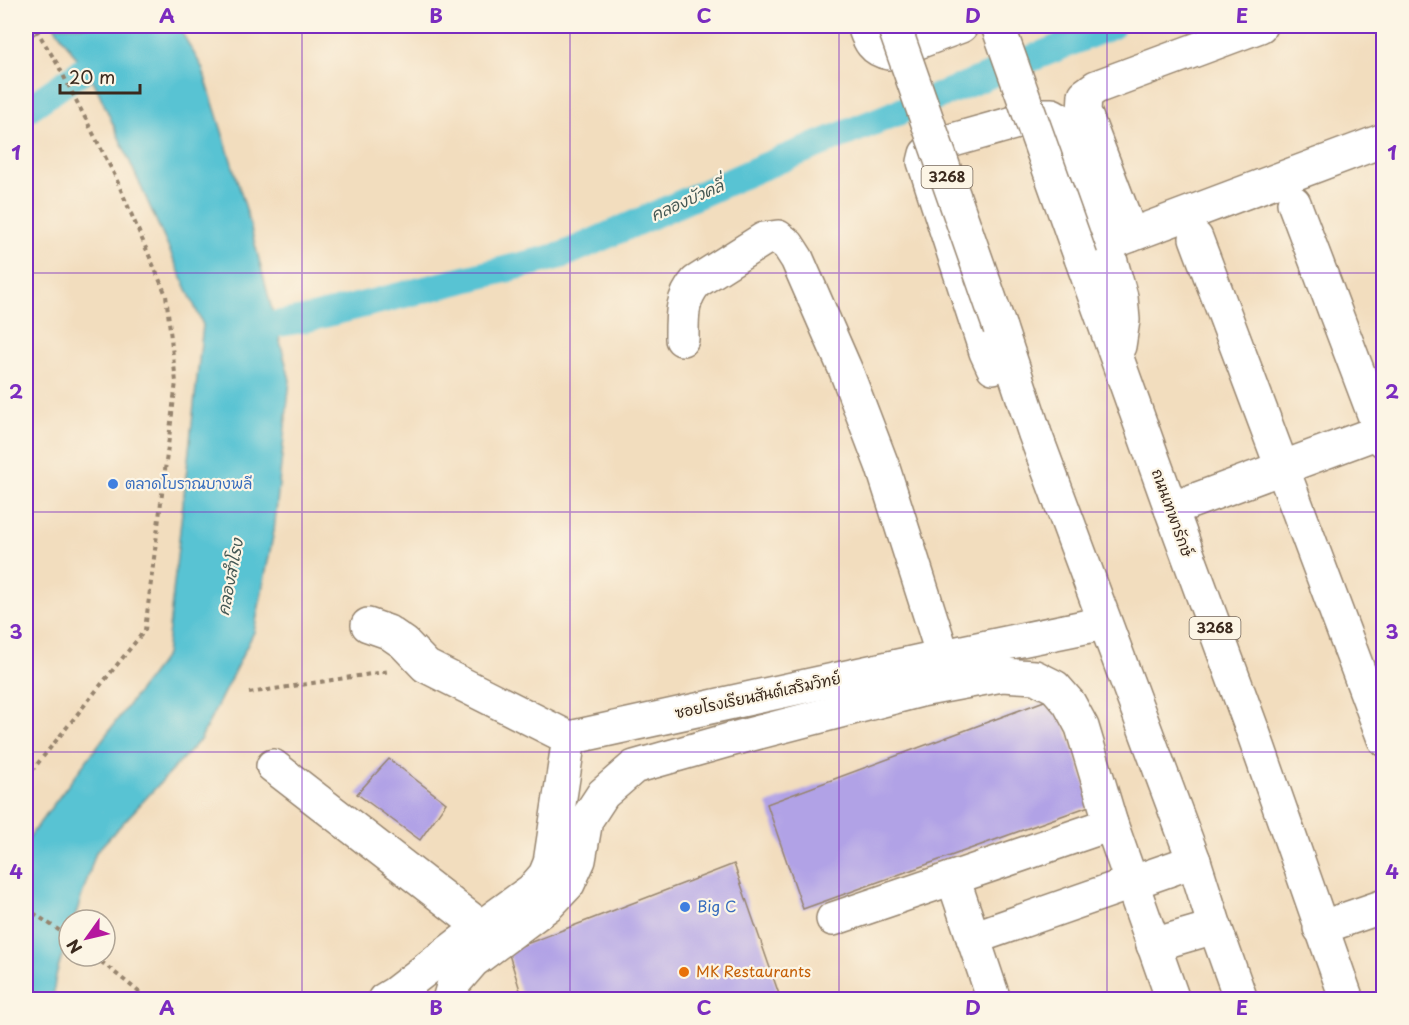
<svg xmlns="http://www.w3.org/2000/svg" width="1409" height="1025" font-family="'Playpen Sans','Playpen Sans Thai',sans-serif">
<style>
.water{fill:#58c3d3;stroke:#4a7678;stroke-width:1.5}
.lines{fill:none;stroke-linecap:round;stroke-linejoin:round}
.canal{stroke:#58c3d3;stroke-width:27}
.building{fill:#b1a2e6}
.minor-casing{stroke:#96846e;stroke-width:36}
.major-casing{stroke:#96846e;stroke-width:36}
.path{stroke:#96846e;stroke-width:4;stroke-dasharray:4.5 4.5;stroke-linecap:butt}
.minor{stroke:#fff;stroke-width:33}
.major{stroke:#fff;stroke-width:33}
.major-bridge-casing{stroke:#96846e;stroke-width:36;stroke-linecap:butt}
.major-bridge{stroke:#fff;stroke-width:33}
.grid{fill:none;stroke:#7b2cbf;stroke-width:1.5;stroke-opacity:0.55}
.shop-dot{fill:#3f7fe0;stroke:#fcf5e5;stroke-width:2}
.food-dot{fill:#e8710a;stroke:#fcf5e5;stroke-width:2}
.labels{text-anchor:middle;stroke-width:4.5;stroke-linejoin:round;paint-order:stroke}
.shield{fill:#fcf5e5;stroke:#75675a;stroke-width:1.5}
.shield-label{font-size:14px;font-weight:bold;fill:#3b2a1e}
.shop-label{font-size:15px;fill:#366cbe;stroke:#fcf5e5;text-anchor:start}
.street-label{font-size:15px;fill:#3b2a1e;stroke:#fcf5e5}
.food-label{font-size:15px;fill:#c56008;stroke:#fcf5e5;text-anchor:start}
.water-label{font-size:16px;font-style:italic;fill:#445854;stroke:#fcf5e5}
.neatline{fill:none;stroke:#7b2cbf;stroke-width:2}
.grid-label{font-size:20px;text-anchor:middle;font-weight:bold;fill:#7b2cbf}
</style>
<rect width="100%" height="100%" fill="#fcf5e5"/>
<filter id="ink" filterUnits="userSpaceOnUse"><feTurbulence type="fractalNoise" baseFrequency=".0167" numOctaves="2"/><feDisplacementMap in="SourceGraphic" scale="12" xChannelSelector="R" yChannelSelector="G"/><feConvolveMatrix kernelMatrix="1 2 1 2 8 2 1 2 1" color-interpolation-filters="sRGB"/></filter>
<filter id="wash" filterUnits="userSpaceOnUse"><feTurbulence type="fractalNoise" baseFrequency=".008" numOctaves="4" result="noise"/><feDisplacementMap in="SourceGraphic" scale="24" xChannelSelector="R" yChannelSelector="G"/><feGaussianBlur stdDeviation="1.35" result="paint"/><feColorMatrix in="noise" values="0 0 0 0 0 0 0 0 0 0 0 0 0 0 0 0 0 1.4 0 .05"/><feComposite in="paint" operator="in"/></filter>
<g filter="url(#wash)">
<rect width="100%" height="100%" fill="#f2ddbe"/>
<!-- water -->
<path class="water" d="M 54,26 L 178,26 L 202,67 L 246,209 L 290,380 L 274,531 L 254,632 L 200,740 L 96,852 L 74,920 L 69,920 C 69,949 52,970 54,999 L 26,1000 L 26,841 L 166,655 L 203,325 L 95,84 Z"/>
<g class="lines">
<!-- canal -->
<g class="canal">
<path d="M 26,110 L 114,49"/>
<path d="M 247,329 L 306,319 L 563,255 L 760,168 L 1112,26"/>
</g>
</g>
<g id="blocks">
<!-- building -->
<g class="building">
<path d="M 26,26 L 46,26 L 26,40 Z"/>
<path d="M 1055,697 L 1092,805 L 803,909 L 767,804 Z"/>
<path d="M 389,759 L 446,803 L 420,840 L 357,794 Z"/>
<path d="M 734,864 L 781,1000 L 523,1000 L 508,951 Z"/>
</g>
</g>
</g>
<g filter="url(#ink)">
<use href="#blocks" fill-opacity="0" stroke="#96846e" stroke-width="1.5"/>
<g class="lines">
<defs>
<g id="minor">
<path d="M 1294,203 L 1384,441"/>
<path d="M 1131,235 L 1084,111 L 1085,95 L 1096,87 L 1260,26"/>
<path d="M 1196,238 L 1384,739"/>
<path d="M 1110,243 L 1384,140"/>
<path d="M 682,339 C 682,317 681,299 696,282 L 764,239 L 778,237 L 788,245 L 797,259 L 846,371 L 882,465 L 943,656"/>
<path d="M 1171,509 L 1384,430"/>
<path d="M 368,625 L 388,632 L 404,643 L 426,666 L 569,738 L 943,656 L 1104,623"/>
<path d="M 273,766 L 481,927"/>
<path d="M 1111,824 L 1173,1000"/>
<path d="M 833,919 L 953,878"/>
<path d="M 1320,928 L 1384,906"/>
<path d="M 973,938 L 1194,861"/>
<path d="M 1153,945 L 1215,927"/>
<path d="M 384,1000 L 394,994 L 481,927 L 532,890 L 545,875 L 550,863 L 569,738"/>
<path d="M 449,1000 L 454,983 L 473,961 L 548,905 L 568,884 L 579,860 L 586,820 L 603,794 L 634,767 L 729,740 L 921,690 L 1002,675 L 1035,677 L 1055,687 L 1069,703 L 1082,727 L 1111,824 L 953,878 L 994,1000"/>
</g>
<g id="major">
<path d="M 864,26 C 869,40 872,50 889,53 L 961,26"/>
<path d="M 1081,258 L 1171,509 L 1252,729 L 1347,1000"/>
<path d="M 1000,328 L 1035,434 L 1194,861 L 1215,927 L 1241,1000"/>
<path d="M 993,367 L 986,352 L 924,162 L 926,154 L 939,144 L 1042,115 L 1052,115 L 1059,119 L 1071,135 L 1085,171 L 1121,297 L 1123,320 L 1119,346"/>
</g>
</defs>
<!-- minor casing -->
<use href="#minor" class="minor-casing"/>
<!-- major casing -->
<use href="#major" class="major-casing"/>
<!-- path -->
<g class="path">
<path d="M 249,693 L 390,671"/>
<path d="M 26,778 L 145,630 L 176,382 L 166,295 L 115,176 L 58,65 L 34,26"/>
<path d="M 26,908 L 69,937"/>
<path d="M 94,956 L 149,1000"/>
</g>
<!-- minor -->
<use href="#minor" class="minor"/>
<!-- major -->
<use href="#major" class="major"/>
<defs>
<g id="major-bridge">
<path d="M 894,26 L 1000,328"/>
<path d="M 998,26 L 1081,258"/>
</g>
</defs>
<!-- major-bridge casing -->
<use href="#major-bridge" class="major-bridge-casing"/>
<!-- major-bridge -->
<use href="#major-bridge" class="major-bridge"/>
</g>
</g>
<!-- grid -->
<path class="grid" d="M 302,26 L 302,1000M 570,26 L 570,1000M 839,26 L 839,1000M 1107,26 L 1107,1000M 26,273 L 1384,273M 26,512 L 1384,512M 26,752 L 1384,752"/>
<!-- markers -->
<g class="shop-dot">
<circle cx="113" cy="484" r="6"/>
<circle cx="685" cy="907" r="6"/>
</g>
<circle class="food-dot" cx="684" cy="972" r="6"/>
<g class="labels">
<!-- shield labels -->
<g class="shield">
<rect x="921.5" y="166" width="51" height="22" rx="4.5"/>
<rect x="1189.5" y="617" width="51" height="22" rx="4.5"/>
</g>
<g class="shield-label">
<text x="947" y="182">3268</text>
<text x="1215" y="633">3268</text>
</g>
<!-- shop labels -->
<g class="shop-label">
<text x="125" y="489">ตลาดโบราณบางพลี</text>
<text x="697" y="912">Big C</text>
</g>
<!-- street labels -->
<g class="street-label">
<text transform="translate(1172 513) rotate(70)" y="5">ถนนเทพารักษ์</text>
<text transform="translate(758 696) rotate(-12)" y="5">ซอยโรงเรียนสันต์เสริมวิทย์</text>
</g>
<!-- food labels -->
<g class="food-label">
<text x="696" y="977">MK Restaurants</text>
</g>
<!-- water labels -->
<g class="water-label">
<text transform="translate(687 200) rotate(-24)" y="6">คลองบัวคลี่</text>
<text transform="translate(230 577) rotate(-79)" y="6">คลองสำโรง</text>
</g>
</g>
<!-- margin -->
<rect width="1409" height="1025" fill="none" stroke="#fcf5e5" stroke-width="66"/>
<!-- north arrow -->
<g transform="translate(87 938) rotate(236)"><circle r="28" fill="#fcf5e5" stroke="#afa495" stroke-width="1.5"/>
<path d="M0-4.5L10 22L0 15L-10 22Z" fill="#b5179e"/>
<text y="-9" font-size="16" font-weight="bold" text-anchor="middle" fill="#3b2a1e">N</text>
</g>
<!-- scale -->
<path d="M60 84v9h80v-9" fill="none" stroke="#3b2a1e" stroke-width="3"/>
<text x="69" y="84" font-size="18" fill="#3b2a1e" stroke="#fcf5e5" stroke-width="4.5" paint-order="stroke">20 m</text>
<rect x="33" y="33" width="1343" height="959" class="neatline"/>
<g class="grid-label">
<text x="167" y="23">A</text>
<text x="436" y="23">B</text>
<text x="704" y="23">C</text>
<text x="973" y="23">D</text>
<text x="1242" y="23">E</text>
<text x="16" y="160">1</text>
<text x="1392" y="160">1</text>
<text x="16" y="399">2</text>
<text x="1392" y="399">2</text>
<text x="16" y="639">3</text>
<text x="1392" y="639">3</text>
<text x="16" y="879">4</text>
<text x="1392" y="879">4</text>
<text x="167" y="1015">A</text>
<text x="436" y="1015">B</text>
<text x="704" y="1015">C</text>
<text x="973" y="1015">D</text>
<text x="1242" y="1015">E</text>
</g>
</svg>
